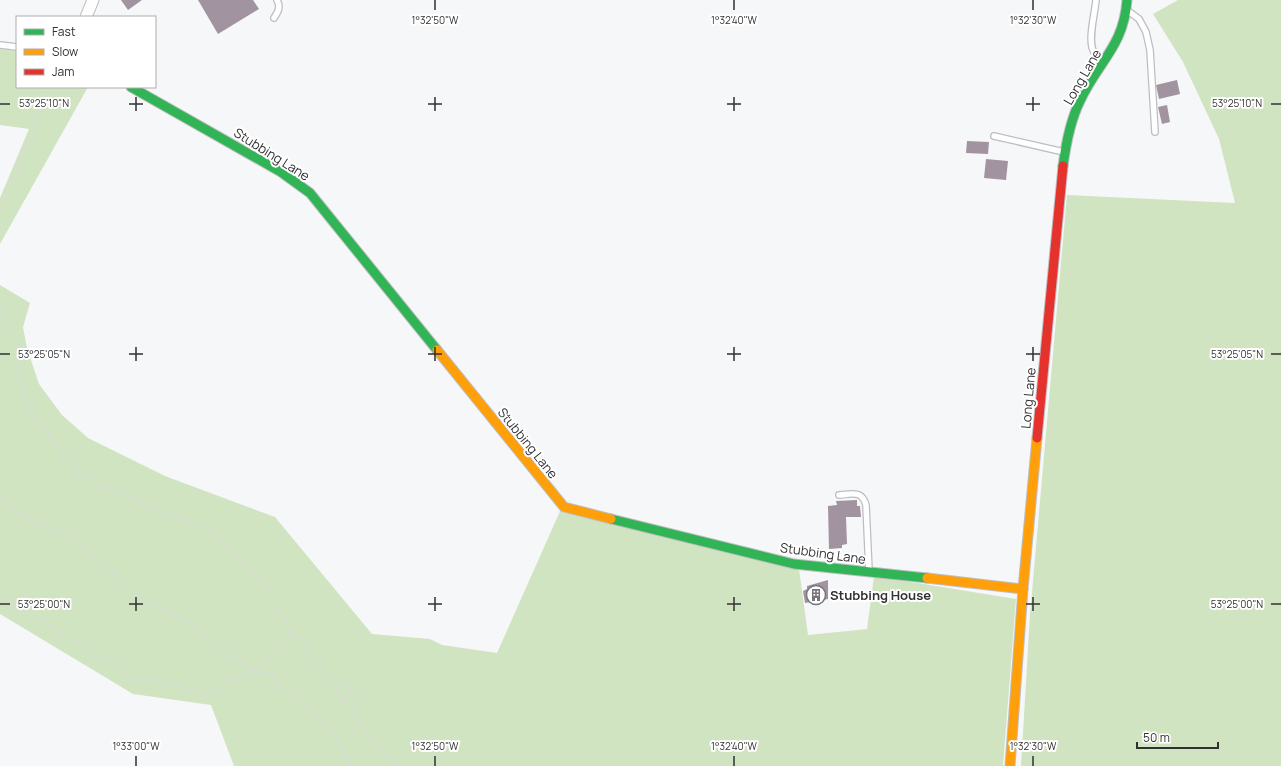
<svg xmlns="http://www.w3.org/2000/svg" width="1281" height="766" font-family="Manrope,sans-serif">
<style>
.green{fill:#d1e4c1}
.building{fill:#a293a0}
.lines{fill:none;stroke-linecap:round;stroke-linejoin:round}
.lane-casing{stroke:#bebec0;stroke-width:8}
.street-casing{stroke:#bebec0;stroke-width:13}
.fast-casing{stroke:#bebec0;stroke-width:11}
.slow-casing{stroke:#bebec0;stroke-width:11}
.jam-casing{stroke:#bebec0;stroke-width:11}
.path{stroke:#dbdbdb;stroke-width:2;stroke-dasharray:2 2;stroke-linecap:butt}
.lane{stroke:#fefefe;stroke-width:5.5}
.street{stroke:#fefefe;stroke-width:11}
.fast{stroke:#30b455;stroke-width:9}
.slow{stroke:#ff9f0a;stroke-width:9}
.jam{stroke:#e5322d;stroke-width:9}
.ticks{fill:none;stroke:#313132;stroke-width:1.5}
.labels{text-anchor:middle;stroke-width:4;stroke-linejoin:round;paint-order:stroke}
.street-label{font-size:13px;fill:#313132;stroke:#fff}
.poi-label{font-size:13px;font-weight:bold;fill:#313132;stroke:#fff;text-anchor:start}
.ticks-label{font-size:10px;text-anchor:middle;fill:#313132;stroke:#fff;stroke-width:4;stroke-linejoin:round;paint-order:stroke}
</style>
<rect width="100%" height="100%" fill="#f6f7f9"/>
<!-- green -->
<g class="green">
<path d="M 1178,0 L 1281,0 L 1281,766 L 1021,766 L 1030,615 L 1067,195 L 1235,203 L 1219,139 L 1183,62 L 1153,14 Z"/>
<path d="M 0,49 L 17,51 L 17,87 L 88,87 L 0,244 L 0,198 L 29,129 L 0,125 Z"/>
<path d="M 0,285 L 30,303 L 23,327 L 27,348 L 39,384 L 62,415 L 88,438 L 165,476 L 275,517 L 372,634 L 430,639 L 442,645 L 497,653 L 561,509 L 799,569 L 808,635 L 867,629 L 874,576 L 1016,599 L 1003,766 L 234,766 L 211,705 L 133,694 L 0,614 Z"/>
</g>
<!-- building -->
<g class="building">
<path d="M 121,0 L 142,0 L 128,10 Z"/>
<path d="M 198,0 L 253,0 L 259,9 L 218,34 Z"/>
<path d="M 1177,80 L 1180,94 L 1159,99 L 1156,85 Z"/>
<path d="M 1167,105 L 1170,122 L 1162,124 L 1158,107 Z"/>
<path d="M 967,141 L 989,142 L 988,154 L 966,153 Z"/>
<path d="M 986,159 L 1008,161 L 1006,180 L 984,178 Z"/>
<path d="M 857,500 L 857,506 L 860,506 L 861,517 L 846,517 L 847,544 L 842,545 L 842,548 L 829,549 L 828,506 L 837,505 L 836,501 Z"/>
<path d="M 828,580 L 828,599 L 805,603 L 803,591 L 807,589 L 807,586 Z"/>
</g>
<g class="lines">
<defs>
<g id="lane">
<path d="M 1096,0 C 1095,13 1087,42 1094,52 C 1096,55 1100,58 1104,60"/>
<path d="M 1128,11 L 1139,19 L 1146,32 L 1150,50 L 1155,132"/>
<path d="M 274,18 C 278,12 281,7 277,0"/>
<path d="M 0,45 L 17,47"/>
<path d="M 994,136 L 1064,152"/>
<path d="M 839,495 C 852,494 862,490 866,505 L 869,571"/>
</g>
<path id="street" d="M 86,17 L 93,0"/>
<g id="fast">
<path d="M 131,87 L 281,172 L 310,193 L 437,350"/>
<path d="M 1063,166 C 1066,143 1070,121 1080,101 C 1098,62 1124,46 1127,0"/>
<path d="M 611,519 L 794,564 L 927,578"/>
</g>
<g id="slow">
<path d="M 437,350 L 564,507 L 611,519"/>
<path d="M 927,578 L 1023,589"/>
<path d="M 1010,766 L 1023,589 L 1037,438"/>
</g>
<path id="jam" d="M 1037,438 L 1063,166"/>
</defs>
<!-- lane casing -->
<use href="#lane" class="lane-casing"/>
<!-- street casing -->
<use href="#street" class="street-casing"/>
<!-- fast casing -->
<use href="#fast" class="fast-casing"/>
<!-- slow casing -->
<use href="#slow" class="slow-casing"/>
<!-- jam casing -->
<use href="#jam" class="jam-casing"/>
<!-- path -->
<g class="path">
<path d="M 0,210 L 33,132 L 46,87"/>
<path d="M 0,308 L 16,342 L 21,377 L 30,408 L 52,440 L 79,472 L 105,488 L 135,499 L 207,530 L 242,561 L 267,590 L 291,632 L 330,677 L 339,683 L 337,692 L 371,740 L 399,766"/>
<path d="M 0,497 L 25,517 L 74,537 L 145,602 L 188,622 L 253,671 L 291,632"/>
<path d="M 0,596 L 107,660 L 130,677 L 162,682 L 206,694 L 227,682 L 253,671 L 269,672 L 283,688 L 333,730 L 351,766"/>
<path d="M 339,683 L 367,699"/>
</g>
<!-- lane -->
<use href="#lane" class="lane"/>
<!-- street -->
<use href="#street" class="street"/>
<!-- fast -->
<use href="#fast" class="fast"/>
<!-- slow -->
<use href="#slow" class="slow"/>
<!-- jam -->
<use href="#jam" class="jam"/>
</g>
<!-- ticks -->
<path class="ticks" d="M 435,0 L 435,10M 734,0 L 734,10M 1033,0 L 1033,10M 136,97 L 136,111M 435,97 L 435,111M 734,97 L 734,111M 1033,97 L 1033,111M 0,104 L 10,104M 129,104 L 143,104M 428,104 L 442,104M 727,104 L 741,104M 1026,104 L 1040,104M 1271,104 L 1281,104M 136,347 L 136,361M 435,347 L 435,361M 734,347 L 734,361M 1033,347 L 1033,361M 0,354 L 10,354M 129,354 L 143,354M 428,354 L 442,354M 727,354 L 741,354M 1026,354 L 1040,354M 1271,354 L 1281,354M 136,597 L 136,611M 435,597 L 435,611M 734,597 L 734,611M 1033,597 L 1033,611M 0,604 L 10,604M 129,604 L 143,604M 428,604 L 442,604M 727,604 L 741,604M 1026,604 L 1040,604M 1271,604 L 1281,604M 136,756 L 136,766M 435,756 L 435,766M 734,756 L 734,766M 1033,756 L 1033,766"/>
<!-- icons -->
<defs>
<symbol id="building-ring" viewBox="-11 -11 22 22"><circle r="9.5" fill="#fff" stroke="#767678" stroke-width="1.5"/><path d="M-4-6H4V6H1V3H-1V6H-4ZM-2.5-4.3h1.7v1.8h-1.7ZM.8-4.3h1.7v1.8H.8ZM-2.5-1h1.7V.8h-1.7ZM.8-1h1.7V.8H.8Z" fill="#767678"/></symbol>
</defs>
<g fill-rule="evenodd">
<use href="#building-ring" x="805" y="584" width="22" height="22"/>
</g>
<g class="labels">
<!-- street labels -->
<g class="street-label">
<text transform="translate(1082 77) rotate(-60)" y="5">Long Lane</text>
<text transform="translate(272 154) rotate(32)" y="5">Stubbing Lane</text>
<text transform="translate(1028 398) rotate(-85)" y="5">Long Lane</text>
<text transform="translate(528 443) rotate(51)" y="5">Stubbing Lane</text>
<text transform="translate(823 553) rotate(8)" y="5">Stubbing Lane</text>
</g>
<!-- poi labels -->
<g class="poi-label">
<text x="830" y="600">Stubbing House</text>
</g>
</g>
<g class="ticks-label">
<text x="435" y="24">1°32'50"W</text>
<text x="734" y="24">1°32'40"W</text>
<text x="1033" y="24">1°32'30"W</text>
<text x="44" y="107">53°25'10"N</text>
<text x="1237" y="107">53°25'10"N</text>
<text x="44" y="358">53°25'05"N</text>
<text x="1237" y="358">53°25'05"N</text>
<text x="44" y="608">53°25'00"N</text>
<text x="1237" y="608">53°25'00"N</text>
<text x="136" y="750">1°33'00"W</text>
<text x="435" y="750">1°32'50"W</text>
<text x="734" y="750">1°32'40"W</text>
<text x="1033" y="750">1°32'30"W</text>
</g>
<!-- legend -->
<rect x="16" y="16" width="140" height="72" fill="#ffffff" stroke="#adadad"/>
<rect x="24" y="29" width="20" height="6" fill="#30b455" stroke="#adadad"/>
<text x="52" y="36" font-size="12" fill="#313132">Fast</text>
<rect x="24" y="49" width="20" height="6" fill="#ff9f0a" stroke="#adadad"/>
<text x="52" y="56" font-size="12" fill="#313132">Slow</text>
<rect x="24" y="69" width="20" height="6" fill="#e5322d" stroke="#adadad"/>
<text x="52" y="76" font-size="12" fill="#313132">Jam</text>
<!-- scale -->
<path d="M1137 742v6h81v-6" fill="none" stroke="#313132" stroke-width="2"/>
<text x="1143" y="742" font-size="12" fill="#313132" stroke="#ffffff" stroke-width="3" paint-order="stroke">50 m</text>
</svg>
